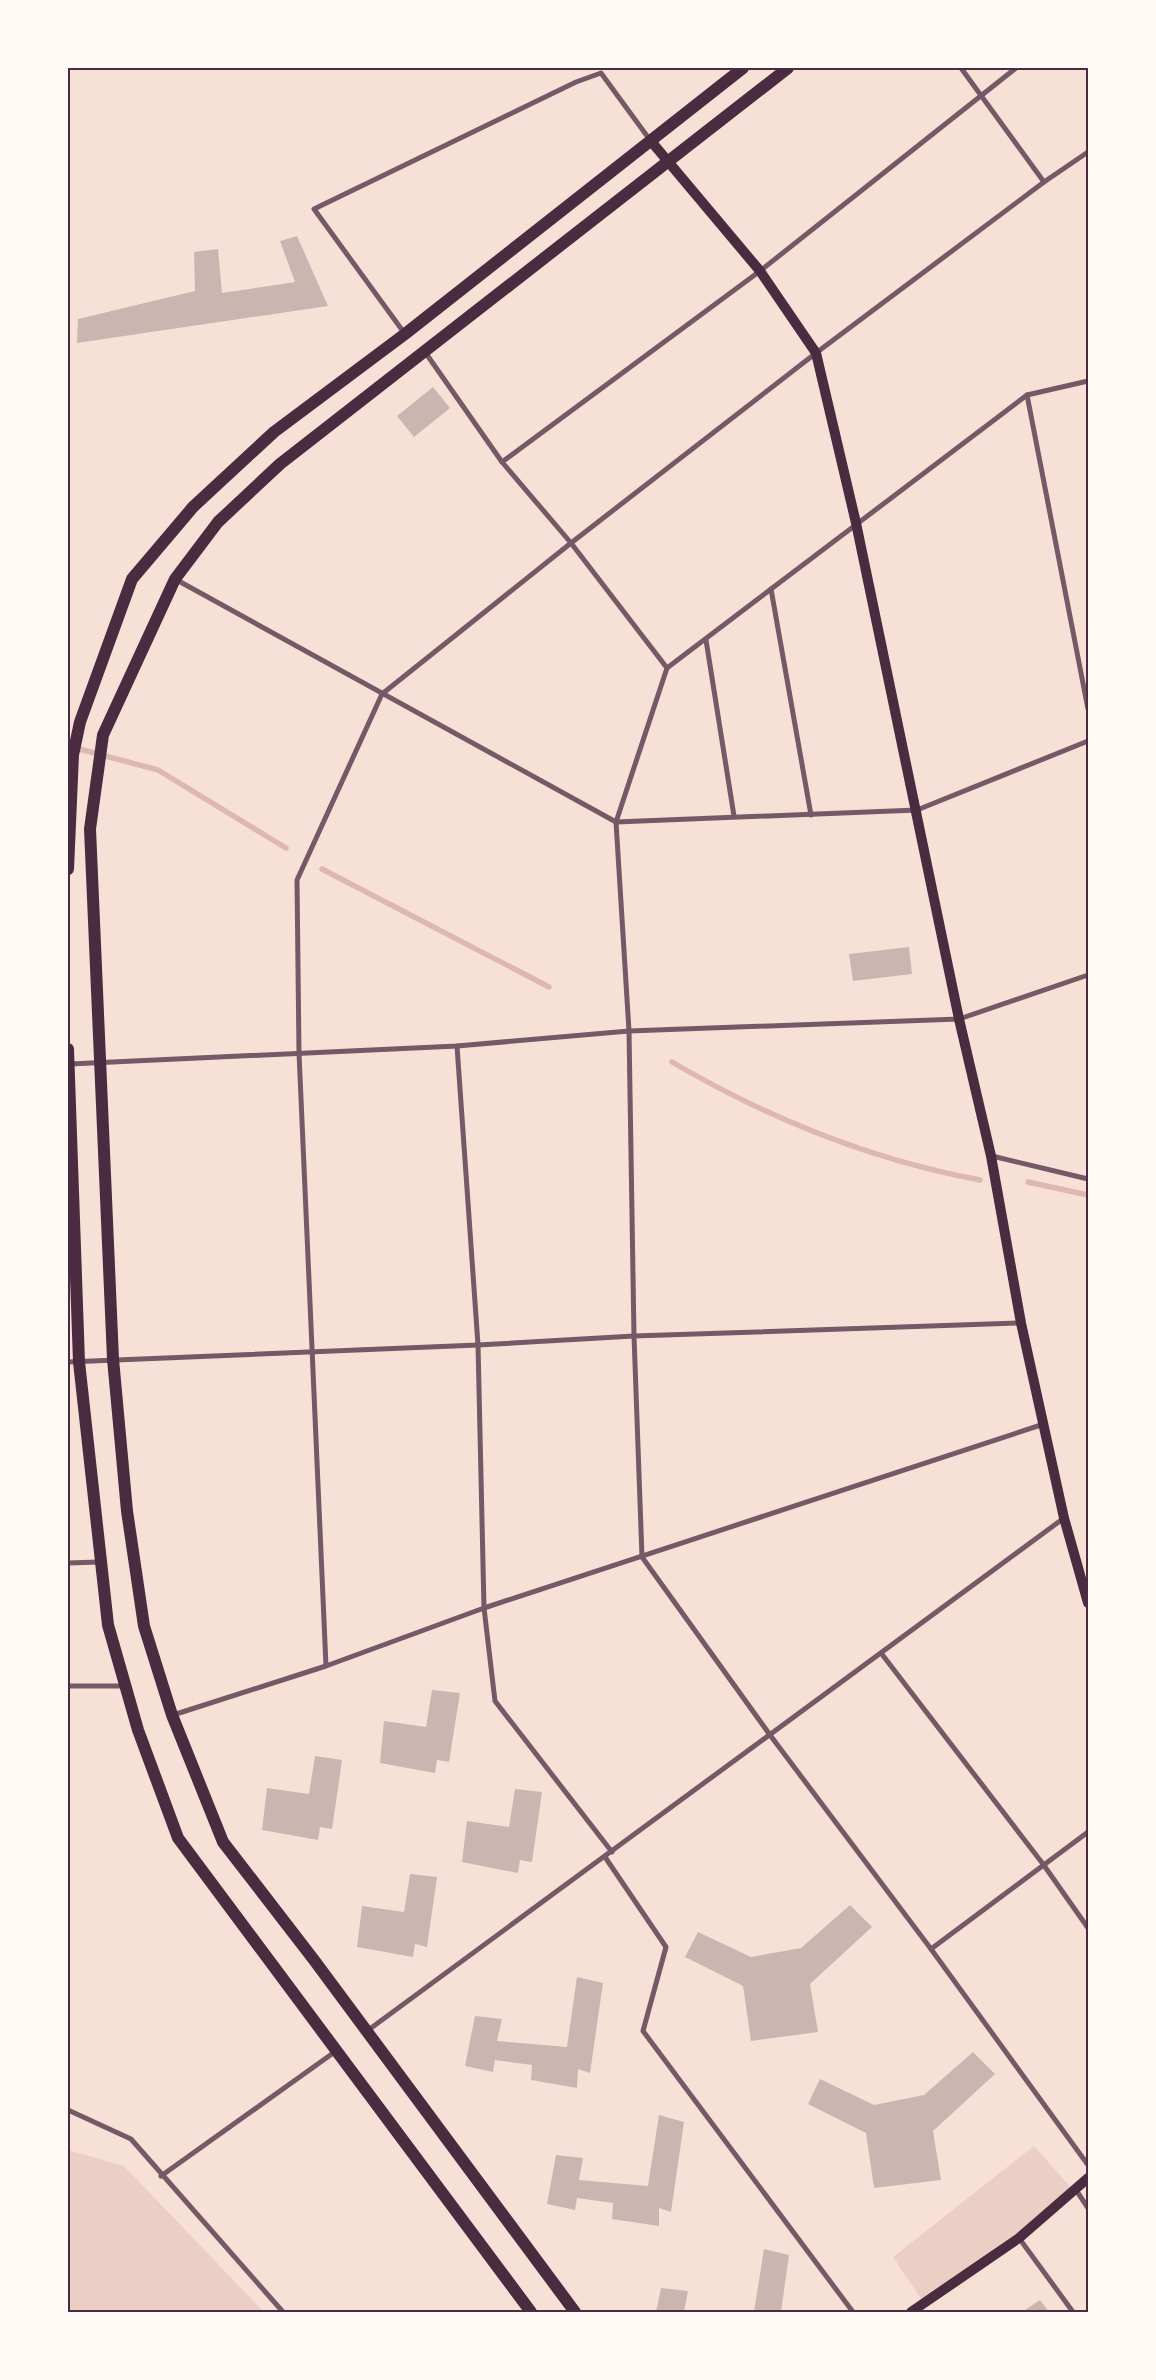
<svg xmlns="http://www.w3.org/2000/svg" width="1156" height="2380" font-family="'Asap Condensed',sans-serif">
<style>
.green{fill:#ebcfc5}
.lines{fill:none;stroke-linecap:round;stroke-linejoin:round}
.stream{stroke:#dcb8b0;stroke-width:5.5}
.building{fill:#ccb4b1}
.minor{stroke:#755966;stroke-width:5}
.secondary{stroke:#4a2c40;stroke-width:10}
.primary{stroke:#4a2c40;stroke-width:12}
.neatline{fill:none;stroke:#4a2c40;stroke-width:2}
</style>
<rect width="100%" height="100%" fill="#f7e1d7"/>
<!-- green -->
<g class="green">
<path d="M 1034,2146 L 1074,2191 L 924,2303 L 893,2257 Z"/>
<path d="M 68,2150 L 124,2166 L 264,2312 L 68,2312 Z"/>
</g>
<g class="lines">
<!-- stream -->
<g class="stream">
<path d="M 68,746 L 158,770 L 286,848"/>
<path d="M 322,869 L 549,987"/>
<path d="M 672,1062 C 766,1117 872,1160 980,1180"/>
<path d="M 1028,1182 L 1088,1195"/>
</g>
</g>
<!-- building -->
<g class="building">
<path d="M 297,236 L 328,306 L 77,343 L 78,319 L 195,291 L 194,252 L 218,249 L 222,293 L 295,282 L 280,241 Z"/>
<path d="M 433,387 L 450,408 L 414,437 L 397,416 Z"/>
<path d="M 909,947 L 912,974 L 853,981 L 849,954 Z"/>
<path d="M 432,1690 L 460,1693 L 449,1762 L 437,1760 L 435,1773 L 380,1763 L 384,1721 L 426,1727 Z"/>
<path d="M 315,1756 L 342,1760 L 332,1829 L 320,1827 L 318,1840 L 262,1830 L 267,1788 L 309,1794 Z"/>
<path d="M 515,1789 L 542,1792 L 532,1862 L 520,1860 L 518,1873 L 462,1862 L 467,1821 L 509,1827 Z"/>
<path d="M 410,1874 L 437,1877 L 427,1947 L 415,1944 L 413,1957 L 357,1947 L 362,1906 L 404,1912 Z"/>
<path d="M 850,1905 L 872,1927 L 810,1984 L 818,2032 L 751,2041 L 743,1986 L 685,1957 L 698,1932 L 751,1957 L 801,1948 Z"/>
<path d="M 577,1977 L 603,1983 L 590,2073 L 578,2069 L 577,2088 L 531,2080 L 532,2065 L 495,2060 L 493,2072 L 465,2066 L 475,2016 L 502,2019 L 497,2041 L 567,2047 Z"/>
<path d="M 973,2052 L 995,2074 L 933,2131 L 941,2180 L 874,2188 L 866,2133 L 808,2104 L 820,2079 L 874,2105 L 924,2095 Z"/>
<path d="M 659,2115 L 684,2122 L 671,2212 L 659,2208 L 659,2226 L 612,2219 L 613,2203 L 577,2198 L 575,2210 L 547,2204 L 556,2155 L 583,2158 L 579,2180 L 648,2186 Z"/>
<path d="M 764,2249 L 789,2255 L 781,2312 L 754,2312 Z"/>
<path d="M 661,2288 L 688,2291 L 684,2312 L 656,2312 Z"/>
<path d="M 1040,2300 L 1049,2312 L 1022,2312 Z"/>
</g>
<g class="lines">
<!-- minor -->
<g class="minor">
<path d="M 961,68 L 1044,182"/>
<path d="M 405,334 L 314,209 L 576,82 L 601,73 L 650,140"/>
<path d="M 425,352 L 502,462 L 571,543 L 667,668"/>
<path d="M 1088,381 L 1027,395 L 667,668 L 616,822 L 629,1031 L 634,1336 L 642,1557 L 770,1735 L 931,1949 L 1088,2165"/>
<path d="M 1027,395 L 1088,709"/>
<path d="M 502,462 L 760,271 L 1016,68"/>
<path d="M 175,579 L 616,822 L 917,810 L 1088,741"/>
<path d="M 771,589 L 811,815"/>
<path d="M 706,640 L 734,816"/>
<path d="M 457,1046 L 478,1345 L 484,1608 L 495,1701 L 612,1852"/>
<path d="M 70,1064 L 457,1046 L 629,1031 L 959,1019 L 1088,975"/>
<path d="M 992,1156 L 1088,1179"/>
<path d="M 68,1362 L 478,1345 L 634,1336 L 1021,1323"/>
<path d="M 68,1563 L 99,1562"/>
<path d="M 881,1653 L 1043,1864 L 1088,1928"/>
<path d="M 326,1666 L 299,1053 L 297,880 L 382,694 L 571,543 L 816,353 L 1044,182 L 1088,152"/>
<path d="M 68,1686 L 124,1686"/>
<path d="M 173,1715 L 326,1666 L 484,1608 L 1044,1424"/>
<path d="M 605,1857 L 666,1947 L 643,2031 L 853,2312"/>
<path d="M 931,1949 L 1088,1832"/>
<path d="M 367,2031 L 1064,1518"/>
<path d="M 68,2110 L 131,2139 L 283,2312"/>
<path d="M 161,2176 L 336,2051"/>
<path d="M 1076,2190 L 1088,2208"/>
<path d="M 1019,2238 L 1073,2312"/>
</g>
<!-- secondary -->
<g class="secondary">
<path d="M 650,140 L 760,271 L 816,353 L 856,523 L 959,1019 L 991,1156 L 1021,1323 L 1064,1518 L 1088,1603"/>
<path d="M 911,2312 L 1019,2238 L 1088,2178"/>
</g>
<!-- primary -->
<g class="primary">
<path d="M 68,869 L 73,755 L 80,722 L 132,579 L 193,507 L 274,432 L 405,334 L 743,68"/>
<path d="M 68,1049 L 79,1362 L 108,1625 L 138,1730 L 178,1838 L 531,2312"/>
<path d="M 575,2312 L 314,1960 L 223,1842 L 172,1715 L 144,1626 L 127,1511 L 113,1359 L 90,829 L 103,735 L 175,579 L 218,522 L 280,464 L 788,68"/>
</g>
</g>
<!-- border -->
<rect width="1156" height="2380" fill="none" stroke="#fffaf5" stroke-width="138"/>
<rect x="69" y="69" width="1018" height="2242" class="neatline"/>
</svg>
